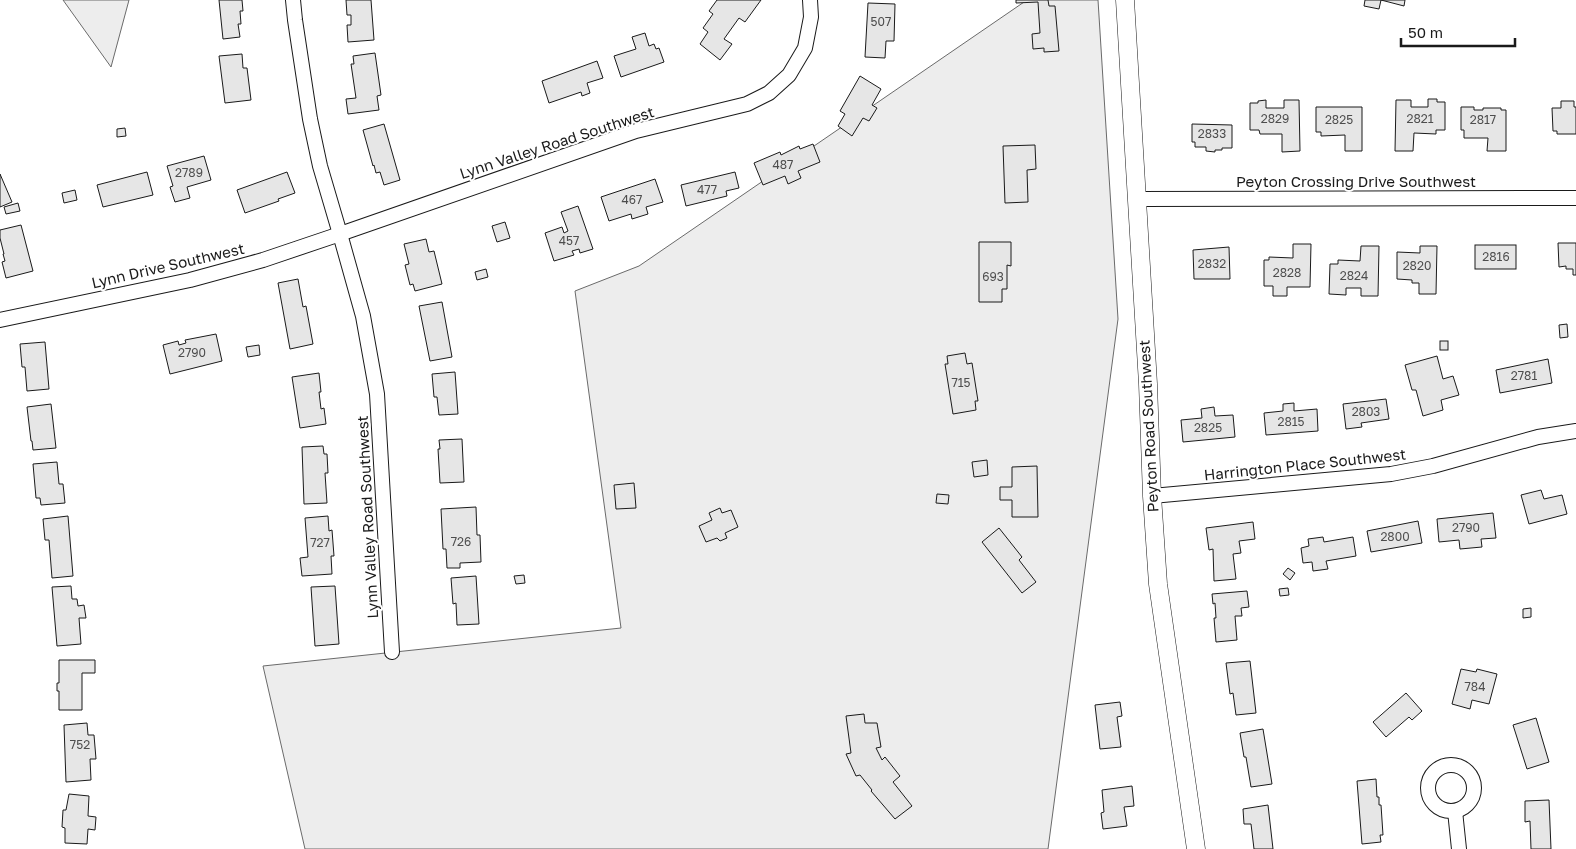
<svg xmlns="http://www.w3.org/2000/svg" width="1576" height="849" font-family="'Golos Text',sans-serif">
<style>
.green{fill:#ededed;stroke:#6a6a6a}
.building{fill:#e6e6e6;stroke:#1a1a1a}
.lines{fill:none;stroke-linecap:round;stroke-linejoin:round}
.minor-casing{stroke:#1a1a1a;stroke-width:16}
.tertiary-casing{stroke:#1a1a1a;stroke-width:19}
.minor{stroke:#fff;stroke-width:14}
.tertiary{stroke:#fff;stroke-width:18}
.labels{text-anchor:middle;stroke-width:4;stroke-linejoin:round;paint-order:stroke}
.number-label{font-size:12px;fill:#4d4d4d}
.street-label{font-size:15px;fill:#1a1a1a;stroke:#fff}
</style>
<rect width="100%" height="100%" fill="#fff"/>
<!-- green -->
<g class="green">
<path d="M 63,0 L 129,0 L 111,67 Z"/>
<path d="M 1027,0 L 1098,0 L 1118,319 L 1048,849 L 305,849 L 263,666 L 621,628 L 575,291 L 639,266 Z"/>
</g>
<!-- building -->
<g class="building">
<path d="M 219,0 L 242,0 L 243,11 L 240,11 L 241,24 L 238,24 L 240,37 L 223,39 Z"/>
<path d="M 346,0 L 371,0 L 374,40 L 348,42 L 347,25 L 351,25 L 351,15 L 347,15 Z"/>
<path d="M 717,0 L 761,0 L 745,22 L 739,18 L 724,39 L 732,44 L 720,60 L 700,44 L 708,32 L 703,28 L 713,14 L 709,11 Z"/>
<path d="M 1016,0 L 1048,0 L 1049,6 L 1055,6 L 1059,51 L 1044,52 L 1044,48 L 1033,49 L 1032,34 L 1040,33 L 1038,2 L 1016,3 Z"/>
<path d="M 1365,0 L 1405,0 L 1404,6 L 1381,0 L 1379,9 L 1364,6 Z"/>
<path d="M 868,3 L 895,4 L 894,41 L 886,41 L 885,58 L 865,57 Z"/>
<path d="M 645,33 L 649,46 L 654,44 L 656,49 L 659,48 L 664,62 L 621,77 L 614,56 L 636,49 L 632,37 Z"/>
<path d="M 375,53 L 381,95 L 377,96 L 379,110 L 348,114 L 346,99 L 356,98 L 351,64 L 354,64 L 353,56 Z"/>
<path d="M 242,54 L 243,68 L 247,68 L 251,100 L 225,103 L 219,56 Z"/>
<path d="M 597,61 L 603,78 L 587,83 L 590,93 L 582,96 L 581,92 L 549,103 L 542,81 Z"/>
<path d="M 860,76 L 881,89 L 872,105 L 877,108 L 869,121 L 863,118 L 852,136 L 838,126 L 845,114 L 840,111 Z"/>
<path d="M 1428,99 L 1437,99 L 1437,102 L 1445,102 L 1445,130 L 1436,130 L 1436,134 L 1414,133 L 1413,151 L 1395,151 L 1396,100 L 1411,100 L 1411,107 L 1428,107 Z"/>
<path d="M 1266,100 L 1266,108 L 1284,108 L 1284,100 L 1299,100 L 1300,151 L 1282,152 L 1282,134 L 1260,134 L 1259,130 L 1250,130 L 1250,103 L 1258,103 L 1258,101 Z"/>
<path d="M 1561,101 L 1574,101 L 1574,107 L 1576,107 L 1576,134 L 1557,134 L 1557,131 L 1553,131 L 1552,108 L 1561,108 Z"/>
<path d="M 1316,107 L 1362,107 L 1362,151 L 1345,151 L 1345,135 L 1321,136 L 1321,132 L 1316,132 Z"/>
<path d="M 1461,107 L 1474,107 L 1474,110 L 1483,110 L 1483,108 L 1501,108 L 1501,110 L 1506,110 L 1506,151 L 1487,151 L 1488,138 L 1464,138 L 1464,130 L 1461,130 Z"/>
<path d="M 384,124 L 400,180 L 384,185 L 380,172 L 376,173 L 374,165 L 373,166 L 363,130 Z"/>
<path d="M 1192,124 L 1232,125 L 1232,148 L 1222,148 L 1222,150 L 1215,150 L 1215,152 L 1206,151 L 1206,147 L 1195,147 L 1195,142 L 1192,142 Z"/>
<path d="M 125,128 L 126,136 L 117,137 L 117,129 Z"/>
<path d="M 813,144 L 820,162 L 798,171 L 801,178 L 788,184 L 785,176 L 763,185 L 754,163 L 780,152 L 781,155 L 799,146 L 800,149 Z"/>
<path d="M 1035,145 L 1036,169 L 1027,170 L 1028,202 L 1005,203 L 1003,146 Z"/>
<path d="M 204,156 L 211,180 L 187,187 L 190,198 L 175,202 L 170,187 L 173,186 L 167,166 Z"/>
<path d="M 147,172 L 153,195 L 103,207 L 97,185 Z"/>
<path d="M 287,172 L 295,193 L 278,199 L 279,201 L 245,213 L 237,190 Z"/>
<path d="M 735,172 L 739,188 L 726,191 L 727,196 L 686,206 L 681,185 Z"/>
<path d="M 0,174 L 12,202 L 0,207 Z"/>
<path d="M 655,179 L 663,202 L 646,207 L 648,214 L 632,219 L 631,214 L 609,221 L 601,197 Z"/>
<path d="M 75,190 L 77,200 L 64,203 L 62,193 Z"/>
<path d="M 18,203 L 20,211 L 6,214 L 4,207 Z"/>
<path d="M 578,206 L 593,249 L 580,253 L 579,249 L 572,251 L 574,255 L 554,261 L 545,233 L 562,227 L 564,233 L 568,231 L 561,212 Z"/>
<path d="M 505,222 L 510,238 L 497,242 L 492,226 Z"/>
<path d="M 21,225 L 33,271 L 6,278 L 2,262 L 5,261 L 3,254 L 4,254 L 0,238 L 0,230 Z"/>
<path d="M 426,239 L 429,252 L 434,251 L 442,284 L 415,291 L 413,284 L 410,285 L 405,265 L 409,264 L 404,244 Z"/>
<path d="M 979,242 L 1011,242 L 1011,266 L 1007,265 L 1007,289 L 1002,289 L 1002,302 L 979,302 Z"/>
<path d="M 1558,243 L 1576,243 L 1576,275 L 1573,275 L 1573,269 L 1566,269 L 1566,266 L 1559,267 Z"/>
<path d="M 1293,244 L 1311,244 L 1310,287 L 1287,287 L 1287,296 L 1273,296 L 1273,286 L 1264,286 L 1264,260 L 1269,260 L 1269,257 L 1293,258 Z"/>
<rect x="1475" y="245" width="41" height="24"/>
<path d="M 1361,246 L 1379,246 L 1378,296 L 1361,296 L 1361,288 L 1346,288 L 1346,295 L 1329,294 L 1330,264 L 1338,264 L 1338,260 L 1360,261 Z"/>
<path d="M 1420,246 L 1437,246 L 1436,294 L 1419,294 L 1419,283 L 1412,283 L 1412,280 L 1397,279 L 1397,252 L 1420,253 Z"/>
<path d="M 1229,247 L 1230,279 L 1194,279 L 1193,250 Z"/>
<path d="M 486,269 L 488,277 L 477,280 L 475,272 Z"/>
<path d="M 298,279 L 303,307 L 306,306 L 313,344 L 290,349 L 278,283 Z"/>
<path d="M 442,302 L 452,357 L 430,361 L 419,306 Z"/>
<path d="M 1567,324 L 1568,337 L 1560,338 L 1559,325 Z"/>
<path d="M 216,334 L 222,361 L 170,374 L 163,345 L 178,341 L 179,345 L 186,343 L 185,340 Z"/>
<rect x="1440" y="341" width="8" height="9"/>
<path d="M 45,342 L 49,389 L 27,391 L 25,367 L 22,367 L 20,344 Z"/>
<path d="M 259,345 L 260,355 L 248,357 L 246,347 Z"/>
<path d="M 965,353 L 967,364 L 972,363 L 978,401 L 975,401 L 976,410 L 953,414 L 945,364 L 948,364 L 947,356 Z"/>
<path d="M 1437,356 L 1443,379 L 1453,376 L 1459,395 L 1441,400 L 1443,410 L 1423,416 L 1416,390 L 1412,390 L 1405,365 Z"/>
<path d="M 1548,359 L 1552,383 L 1500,393 L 1496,370 Z"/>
<path d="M 455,372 L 458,414 L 439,415 L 437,397 L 434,397 L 432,374 Z"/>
<path d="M 319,373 L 321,392 L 319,392 L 321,409 L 324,408 L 326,424 L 300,428 L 292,377 Z"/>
<path d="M 1386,399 L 1389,419 L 1361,423 L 1362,427 L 1346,429 L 1343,404 Z"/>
<path d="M 1294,403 L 1294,411 L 1317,409 L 1318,431 L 1266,435 L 1264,413 L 1283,411 L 1283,404 Z"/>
<path d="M 51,404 L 56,448 L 33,450 L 32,441 L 31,441 L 27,407 Z"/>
<path d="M 1214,407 L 1215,416 L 1233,415 L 1235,437 L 1183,442 L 1181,420 L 1202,418 L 1201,409 Z"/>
<path d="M 462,439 L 464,482 L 440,483 L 438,449 L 440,449 L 439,440 Z"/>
<path d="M 323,446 L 324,454 L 327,454 L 328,473 L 325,473 L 327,503 L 304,504 L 302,447 Z"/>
<path d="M 987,460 L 988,475 L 974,477 L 972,462 Z"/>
<path d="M 57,462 L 59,484 L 63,484 L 65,503 L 41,505 L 40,498 L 36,498 L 33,464 Z"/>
<path d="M 1037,466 L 1038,517 L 1012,517 L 1012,500 L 1000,500 L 1000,487 L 1012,487 L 1012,467 Z"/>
<path d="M 634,483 L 636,508 L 616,509 L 614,485 Z"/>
<path d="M 1541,490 L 1544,499 L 1562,495 L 1567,514 L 1529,524 L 1521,495 Z"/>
<path d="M 937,494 L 949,495 L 948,504 L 936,503 Z"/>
<path d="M 476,507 L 477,535 L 480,535 L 481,562 L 460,563 L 460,568 L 447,568 L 446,549 L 443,549 L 441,509 Z"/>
<path d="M 720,508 L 722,513 L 731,510 L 738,527 L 725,533 L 727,538 L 720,541 L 717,538 L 706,542 L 699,526 L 712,520 L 709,513 Z"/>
<path d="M 1493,513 L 1496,538 L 1481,539 L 1482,547 L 1460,549 L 1459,540 L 1439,542 L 1437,519 Z"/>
<path d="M 68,516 L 73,576 L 52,578 L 49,540 L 45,540 L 43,519 Z"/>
<path d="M 328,516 L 329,531 L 332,530 L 334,556 L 331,556 L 332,574 L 302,576 L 300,558 L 308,557 L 305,518 Z"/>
<path d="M 1418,521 L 1422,543 L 1371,552 L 1367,531 Z"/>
<path d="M 1253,522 L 1255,539 L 1239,541 L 1241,553 L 1233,554 L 1236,579 L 1214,581 L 1213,549 L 1209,550 L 1206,528 Z"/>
<path d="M 999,528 L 1022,557 L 1019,560 L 1036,582 L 1022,593 L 982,542 Z"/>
<path d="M 1323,537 L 1324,542 L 1353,537 L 1356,556 L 1326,561 L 1328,569 L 1313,571 L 1312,562 L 1303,563 L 1301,548 L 1309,546 L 1308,539 Z"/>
<path d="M 1288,568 L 1295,573 L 1290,580 L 1283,574 Z"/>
<path d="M 524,575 L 525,583 L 516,584 L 514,576 Z"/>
<path d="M 476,576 L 479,624 L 457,625 L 456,603 L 453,604 L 451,578 Z"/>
<path d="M 71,586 L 72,599 L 77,599 L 78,606 L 84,605 L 86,618 L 79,618 L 81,644 L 57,646 L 52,587 Z"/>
<path d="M 335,586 L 339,644 L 315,646 L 311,587 Z"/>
<path d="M 1288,588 L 1289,595 L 1280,596 L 1279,589 Z"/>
<path d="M 1247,591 L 1249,607 L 1241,608 L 1242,616 L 1235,616 L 1237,640 L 1216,642 L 1214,618 L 1216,618 L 1215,603 L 1213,604 L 1212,594 Z"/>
<path d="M 1531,608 L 1531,617 L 1523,618 L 1523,609 Z"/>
<path d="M 59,660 L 95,660 L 95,673 L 82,673 L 82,710 L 59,710 L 59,691 L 57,691 L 57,683 L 59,683 Z"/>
<path d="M 1250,661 L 1256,713 L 1236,715 L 1233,693 L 1230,694 L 1226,663 Z"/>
<path d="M 1461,669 L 1476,672 L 1477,669 L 1497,674 L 1489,704 L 1472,700 L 1470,709 L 1452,704 Z"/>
<path d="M 1406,693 L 1422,711 L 1412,720 L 1409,717 L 1386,737 L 1373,722 Z"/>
<path d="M 1120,702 L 1122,716 L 1117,717 L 1121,747 L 1100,749 L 1095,705 Z"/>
<path d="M 864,714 L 865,723 L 877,723 L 881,747 L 876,748 L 882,760 L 885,757 L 900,776 L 893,782 L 912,806 L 895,819 L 871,791 L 872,790 L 860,775 L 856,776 L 846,754 L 851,753 L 846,716 Z"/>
<path d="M 1536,718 L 1549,762 L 1527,769 L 1513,725 Z"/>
<path d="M 87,723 L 88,735 L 94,735 L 96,759 L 90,759 L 91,780 L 66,782 L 64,725 Z"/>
<path d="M 1263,729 L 1272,784 L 1251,787 L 1246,757 L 1244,757 L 1240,733 Z"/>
<path d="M 1376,779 L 1377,797 L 1379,797 L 1379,805 L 1381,805 L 1383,835 L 1380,835 L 1381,842 L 1362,844 L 1357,781 Z"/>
<path d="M 1132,786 L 1134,806 L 1124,807 L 1127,826 L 1103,829 L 1101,813 L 1104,812 L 1102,790 Z"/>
<path d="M 69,794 L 89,796 L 88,816 L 96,817 L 95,830 L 88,829 L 87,844 L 65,843 L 65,828 L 62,827 L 63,810 L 66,810 Z"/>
<path d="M 1549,800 L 1551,849 L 1531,849 L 1530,821 L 1525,822 L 1525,801 Z"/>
<path d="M 1268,805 L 1273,849 L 1254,849 L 1251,824 L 1244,824 L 1243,809 Z"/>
</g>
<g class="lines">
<defs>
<g id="minor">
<path d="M 293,0 L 295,20 L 310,119 L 320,166 L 340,234 L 636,131 L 747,104 L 769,93 L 789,75 L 805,48 L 811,17 L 810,0"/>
<path d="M 1137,199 L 1576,198"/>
<path d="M 0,320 L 190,280 L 263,260 L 340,234 L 363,316 L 377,394 L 392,652"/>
<path d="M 1152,496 L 1391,474 L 1433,466 L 1538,437 L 1576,431"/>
<circle cx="1451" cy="788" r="23"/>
<path d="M 1455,811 L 1459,849"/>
</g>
<path id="tertiary" d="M 1125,0 L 1148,384 L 1152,496 L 1158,584 L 1196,849"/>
</defs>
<!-- minor casing -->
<use href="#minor" class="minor-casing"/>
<!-- tertiary casing -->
<use href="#tertiary" class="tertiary-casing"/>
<!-- minor -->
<use href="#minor" class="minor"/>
<!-- tertiary -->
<use href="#tertiary" class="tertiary"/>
</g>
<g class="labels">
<!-- number labels -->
<g class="number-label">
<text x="881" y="26">507</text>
<text x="1275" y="123">2829</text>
<text x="1420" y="123">2821</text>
<text x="1339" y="124">2825</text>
<text x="1483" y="124">2817</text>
<text x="1212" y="138">2833</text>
<text x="783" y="169">487</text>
<text x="189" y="177">2789</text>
<text x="707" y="194">477</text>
<text x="632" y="204">467</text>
<text x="569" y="245">457</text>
<text x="1496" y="261">2816</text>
<text x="1212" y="268">2832</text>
<text x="1417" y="270">2820</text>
<text x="1287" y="277">2828</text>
<text x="1354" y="280">2824</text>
<text x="993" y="281">693</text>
<text x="192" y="357">2790</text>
<text x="1524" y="380">2781</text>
<text x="961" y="387">715</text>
<text x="1366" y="416">2803</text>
<text x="1291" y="426">2815</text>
<text x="1208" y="432">2825</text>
<text x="1466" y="532">2790</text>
<text x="1395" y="541">2800</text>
<text x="461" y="546">726</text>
<text x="320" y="547">727</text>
<text x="1475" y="691">784</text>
<text x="80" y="749">752</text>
</g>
<!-- street labels -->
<g class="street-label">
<text transform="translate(557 143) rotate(-18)" y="5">Lynn Valley Road Southwest</text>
<text x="1356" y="187">Peyton Crossing Drive Southwest</text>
<text transform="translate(168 266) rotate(-13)" y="5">Lynn Drive Southwest</text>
<text transform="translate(1149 426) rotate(-93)" y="5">Peyton Road Southwest</text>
<text transform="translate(1305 465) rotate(-6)" y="5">Harrington Place Southwest</text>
<text transform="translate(368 517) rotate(-93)" y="5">Lynn Valley Road Southwest</text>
</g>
</g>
<!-- scale -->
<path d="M1401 38v8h114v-8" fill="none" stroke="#1a1a1a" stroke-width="2.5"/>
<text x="1408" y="38" font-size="15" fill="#1a1a1a" stroke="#ffffff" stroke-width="4" paint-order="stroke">50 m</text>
</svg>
